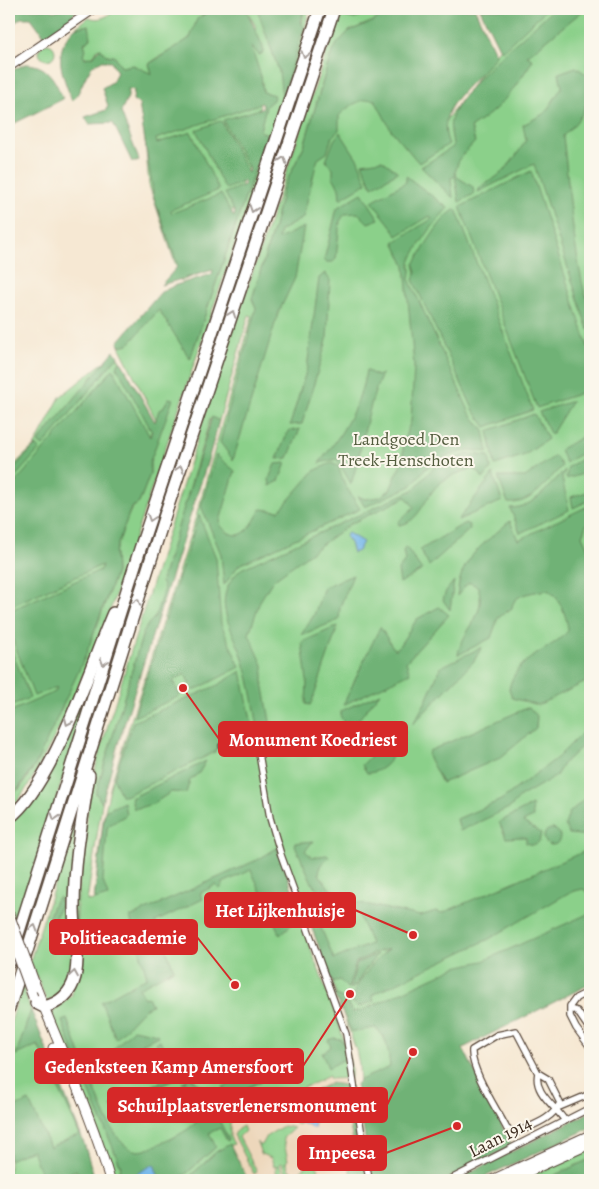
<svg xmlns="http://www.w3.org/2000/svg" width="599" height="1189" font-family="Alegreya,serif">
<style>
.built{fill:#edd7bb}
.green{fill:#8bd08a;stroke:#637d54;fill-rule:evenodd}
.forest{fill:#70b276;stroke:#566e4a;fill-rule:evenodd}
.water{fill:#75b7ea;stroke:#587084}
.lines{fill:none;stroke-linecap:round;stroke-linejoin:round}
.minor-casing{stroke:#574639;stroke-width:8}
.tertiary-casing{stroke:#574639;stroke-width:10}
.primary-casing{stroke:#574639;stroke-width:11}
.motorway-casing{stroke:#574639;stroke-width:14}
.minor{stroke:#fff;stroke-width:5.5}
.tertiary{stroke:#fff;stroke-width:8}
.primary{stroke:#fff;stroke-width:9}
.motorway{stroke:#fff;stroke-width:11}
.primary-bridge-casing{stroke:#574639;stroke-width:11;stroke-linecap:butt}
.primary-bridge{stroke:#fff;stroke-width:9}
.oneway{stroke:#a79f9a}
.labels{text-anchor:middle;stroke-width:4;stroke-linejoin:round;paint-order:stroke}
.park-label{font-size:18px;fill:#535c3e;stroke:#fbf7ec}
.street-label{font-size:18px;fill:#3b2a1e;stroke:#fbf7ec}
.leader{fill:none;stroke:#d62828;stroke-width:2}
.callout-dot{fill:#d62828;stroke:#fbf7ec;stroke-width:2}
.callout{fill:#d62828;stroke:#d62828;stroke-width:2}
.callout-label{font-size:19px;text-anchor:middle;font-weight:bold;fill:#fff}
</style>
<rect width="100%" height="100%" fill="#fbf7ec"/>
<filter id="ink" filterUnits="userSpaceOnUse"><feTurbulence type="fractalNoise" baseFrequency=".02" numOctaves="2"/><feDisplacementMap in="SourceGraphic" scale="10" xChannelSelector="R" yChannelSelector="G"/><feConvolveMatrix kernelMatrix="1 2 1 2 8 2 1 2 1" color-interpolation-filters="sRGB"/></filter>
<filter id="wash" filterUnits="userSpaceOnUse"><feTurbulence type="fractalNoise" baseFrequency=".0096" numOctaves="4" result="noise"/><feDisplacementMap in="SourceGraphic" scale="20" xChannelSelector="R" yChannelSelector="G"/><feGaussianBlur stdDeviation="1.12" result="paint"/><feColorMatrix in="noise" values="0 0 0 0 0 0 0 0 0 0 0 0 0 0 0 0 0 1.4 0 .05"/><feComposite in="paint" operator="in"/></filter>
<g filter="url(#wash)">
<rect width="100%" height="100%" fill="#f6e8d3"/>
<!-- built -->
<path class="built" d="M 348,1067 L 362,1180 L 248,1180 L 222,1126 Z"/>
<!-- green -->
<g class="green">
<path d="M 118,9 L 212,9 C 196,15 198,28 190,37 C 180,48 161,54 149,64 L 154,73 L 152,75 L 133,65 L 122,68 L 114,56 L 106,55 L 98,48 L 94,55 L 89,58 L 83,56 C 82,45 90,36 89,25 L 75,28 L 89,17 C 100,22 109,15 118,9 Z"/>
<path d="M 246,9 L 257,9 L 262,18 L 285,90 L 302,25 L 304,9 L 309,9 L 301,50 L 111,608 L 67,713 L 30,783 L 17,802 L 9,810 L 9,470 L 35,445 L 60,397 L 115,353 L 130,377 L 154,424 L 19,790 L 36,764 L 97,626 L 116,572 L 115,552 L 128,516 L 132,508 L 139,503 L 150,474 L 150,462 L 169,398 L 156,420 L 119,346 L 121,347 L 159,301 L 190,359 L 267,134 L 260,131 L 266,94 L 263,92 L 261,76 L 258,75 L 260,115 L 252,155 L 212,269 L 181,281 L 149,185 L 142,106 L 238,10 L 252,46 L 259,55 L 256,27 Z"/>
<path d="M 341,9 L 349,9 L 346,17 L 367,14 L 373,9 L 391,9 L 374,21 L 349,31 L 330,57 L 304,146 L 283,189 L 274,227 L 252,299 L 273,249 L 295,182 L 352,74 L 440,128 L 501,47 L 544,9 L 590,9 L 590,553 L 582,536 L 585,528 L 568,536 L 590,608 L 590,982 L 360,1087 L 359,1064 L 356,1050 L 327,968 L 282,850 L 296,909 L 339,1024 L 351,1066 L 351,1078 L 330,1079 L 329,1076 L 230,1122 L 230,1137 L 234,1144 L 216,1152 L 186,1180 L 175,1180 L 187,1173 L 216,1147 L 121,1160 L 114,1150 L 121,1167 L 114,1179 L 51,1019 L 54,1010 L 72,995 L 78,895 L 89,797 L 98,757 L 202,423 ZM 249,315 L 252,316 L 197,513 L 111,784 L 103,820 L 94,900 L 87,901 L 102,803 L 96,793 L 143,633 L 149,623 L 155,617 L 165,588 L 167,560 L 170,555 L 210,419 L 214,418 L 219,421 Z"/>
<circle cx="47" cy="52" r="8"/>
<path d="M 106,643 L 16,925 L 9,907 L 9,820 L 21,811 Z"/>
<path d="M 81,802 L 73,966 L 66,991 L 47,1002 L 30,961 Z"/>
<path d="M 22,985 L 31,1010 L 25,1029 C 57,1067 80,1132 93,1180 L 9,1180 L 9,1028 Z"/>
<path d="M 319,1089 L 322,1095 L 326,1096 L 327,1106 L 321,1107 L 318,1102 L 309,1102 L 304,1107 L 298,1125 L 294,1123 L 297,1121 L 295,1116 L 291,1118 L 292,1115 L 287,1104 Z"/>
<path d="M 243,1126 L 245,1131 L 239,1137 L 257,1172 L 254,1174 L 234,1135 L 238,1129 Z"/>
<path d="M 283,1126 L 294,1128 L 283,1138 L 288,1160 L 284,1164 L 287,1162 L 288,1169 L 296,1174 L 313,1161 L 319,1169 L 316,1174 L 318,1179 L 287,1180 L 282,1163 L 280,1164 L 283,1178 L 278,1176 L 275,1169 L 278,1165 L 274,1167 L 271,1158 L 261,1154 L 257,1142 L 258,1145 L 262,1145 L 267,1136 Z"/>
<path d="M 590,1149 L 590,1159 L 544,1180 L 521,1180 Z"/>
</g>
<!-- forest -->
<g class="forest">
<path d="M 15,9 L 50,9 L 54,11 L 61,9 L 77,9 L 69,21 L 45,37 L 31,18 L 21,18 L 9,27 L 9,12 Z"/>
<path d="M 212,9 L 246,9 L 263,47 L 263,53 L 259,55 L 251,46 L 261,76 L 263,92 L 274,95 L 273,100 L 266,106 L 260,131 L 267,134 L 190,359 L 159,310 L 129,344 L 119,346 L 118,342 L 161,292 L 176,285 L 212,274 L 213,270 L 161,285 L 178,266 L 154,198 L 139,104 L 133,100 L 134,90 L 128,89 L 128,97 L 121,112 L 139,160 L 137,162 L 132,162 L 113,123 L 89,124 L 85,117 L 106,110 L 108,106 L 102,88 L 112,82 L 117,72 L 111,62 C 86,54 85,90 72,101 C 62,73 51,52 75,28 L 89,25 L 91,38 L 84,43 L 86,50 L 83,54 L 85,58 L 94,56 L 100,48 L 106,55 L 114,56 L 122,67 L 133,65 L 152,74 L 149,64 L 190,38 L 197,19 ZM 262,103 L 263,108 L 223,120 L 249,169 L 248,173 L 222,122 L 220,121 L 196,130 L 224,187 L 226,189 L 245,181 L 244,185 L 225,193 L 235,213 L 234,217 L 221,194 L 172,213 L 171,210 L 219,190 L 191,132 L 157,143 L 156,139 Z"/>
<path d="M 257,9 L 304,9 L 301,21 L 304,28 L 282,98 L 279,71 Z"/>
<path d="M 349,9 L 373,9 L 355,19 L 345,17 Z"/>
<path d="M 391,9 L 475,9 L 496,55 C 479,82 432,105 449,144 L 419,163 L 391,130 L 375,100 C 363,97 346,107 339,116 L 339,130 L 332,137 L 327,153 L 318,159 L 316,165 L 303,218 L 280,231 L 278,239 L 304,227 L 295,278 L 278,314 L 233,460 L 220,442 L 256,308 L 252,299 L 274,227 L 283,188 L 304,146 L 330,57 L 337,44 L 349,31 L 374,21 Z"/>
<path d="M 480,9 L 547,9 L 503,50 L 500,50 Z"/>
<path d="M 553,9 L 585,9 L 527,56 L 533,60 C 514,89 501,109 471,127 L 475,142 L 459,159 L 455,173 L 457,177 L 473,187 L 474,194 L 459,202 L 455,176 L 451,178 L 453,198 L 421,167 L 453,147 C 453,138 449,130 451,120 C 459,87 528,34 553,9 Z"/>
<path d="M 25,64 C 48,64 55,80 63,99 L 9,126 L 9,72 Z"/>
<path d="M 576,67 L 590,77 C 590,105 583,117 563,136 C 569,186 572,237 583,286 C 586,301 596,314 588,330 L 534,164 L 478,192 C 480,185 486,184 492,180 C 507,170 517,155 526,140 L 523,125 L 545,113 L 562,87 L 559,73 Z"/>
<path d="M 340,132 L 358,160 L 367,183 L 340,199 L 339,188 L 333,177 L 333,169 L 326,161 L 334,140 Z"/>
<path d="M 382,160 L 398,172 L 372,187 L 362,163 Z"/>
<path d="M 531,171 L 590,353 L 590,390 L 537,408 L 460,207 Z"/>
<path d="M 406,176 L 448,208 C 439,217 411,253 410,264 C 409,266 412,269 411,272 C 411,274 409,276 409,279 L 470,413 L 484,431 L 488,452 L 469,450 L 441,458 L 425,469 L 411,486 L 365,507 L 358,496 L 365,499 L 380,497 L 390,490 L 403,459 L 403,442 L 411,421 L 414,366 L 405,266 L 394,242 L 432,219 L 430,216 L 397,236 C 390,222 380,214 372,201 L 406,182 Z"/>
<path d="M 362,193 L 379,219 L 368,223 L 358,213 L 345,214 L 340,221 L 336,259 L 333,262 L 326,262 L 324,260 L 337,208 Z"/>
<path d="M 456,209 L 533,410 L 486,427 L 474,411 L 413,280 L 416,273 L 414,264 C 424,249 440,217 456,209 Z"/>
<path d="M 325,273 L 330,280 L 327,340 L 302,424 L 290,425 L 307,368 L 319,278 Z"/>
<path d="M 114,351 L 118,356 L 43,446 L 38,442 Z"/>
<path d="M 119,362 L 122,363 L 155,422 L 159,410 L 162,409 L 169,398 L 173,399 L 150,462 L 150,474 L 139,503 L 131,508 L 115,552 L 116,572 L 85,657 L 36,764 L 15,793 L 9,790 L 9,712 L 55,692 L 57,687 L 34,696 L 9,630 L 9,611 L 100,570 L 102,565 L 9,607 L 9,490 L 113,369 L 150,437 L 152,432 L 117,367 Z"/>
<path d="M 366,370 L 377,376 L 382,374 C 366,409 363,448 351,484 L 337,459 L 319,463 C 341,437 361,404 366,370 Z"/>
<path d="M 572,401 L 551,435 L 539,412 Z"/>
<path d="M 534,414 L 548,439 L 525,455 L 495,465 L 488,431 Z"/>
<path d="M 212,417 L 219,421 L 209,457 L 118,744 L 102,803 L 96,793 L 143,633 L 149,623 L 155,617 L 164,588 L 161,582 Z"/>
<path d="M 300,429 L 288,458 L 277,459 L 288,431 Z"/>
<path d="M 590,432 L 590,448 C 582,455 574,456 566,463 L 561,453 L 561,449 Z"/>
<path d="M 35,446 L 40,449 L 9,484 L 9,473 Z"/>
<path d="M 469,454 L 489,456 L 491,469 L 483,479 L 479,472 L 472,469 C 462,471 447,477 439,484 C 425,496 420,523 399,525 L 398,522 L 414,507 L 406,497 L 350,524 L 273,580 L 260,601 L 249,634 L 263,665 L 263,682 L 271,727 L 268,735 L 260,738 C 255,713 252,686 244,662 C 234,628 207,601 241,569 L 413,490 L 436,465 Z"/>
<path d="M 590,454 L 590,472 L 566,479 L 568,467 Z"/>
<path d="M 216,455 L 235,471 L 220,521 L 221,526 C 241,548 252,525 261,509 L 279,511 L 314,471 L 331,463 L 338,466 L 345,485 L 360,509 L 239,565 L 224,585 L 221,554 L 201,506 Z"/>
<path d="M 555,456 L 562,466 C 547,481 532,505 508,503 L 498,477 L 525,477 Z"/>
<path d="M 286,463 L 279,481 L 270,486 L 269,479 L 275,464 Z"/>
<path d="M 565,470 L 562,478 L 569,510 L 520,533 L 510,508 C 535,508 548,486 565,470 Z"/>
<path d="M 493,474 L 502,501 L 458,520 Z"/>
<path d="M 590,491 L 590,500 L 573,508 L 571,497 Z"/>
<path d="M 590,505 L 590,523 L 586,525 L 582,536 L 590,553 L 590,570 L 588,573 L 590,581 L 590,680 L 538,705 L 512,698 L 509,689 C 516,656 548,653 568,631 C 568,619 558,591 545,590 C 534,593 513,593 512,608 L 498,618 L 491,638 L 458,655 C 461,631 488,616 478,587 L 471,583 L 468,583 L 457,596 C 460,557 483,545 510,521 L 518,540 Z"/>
<path d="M 199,515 L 216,558 L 221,624 L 240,667 L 193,691 L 185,674 L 173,681 L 180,696 L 134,717 Z"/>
<path d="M 465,523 L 469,525 L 470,529 L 429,566 L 420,550 Z"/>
<path d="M 406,547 L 422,570 L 400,583 L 398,570 L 405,561 L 403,551 Z"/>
<path d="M 353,575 L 340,607 L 339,620 L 301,635 L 314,615 L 324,587 Z"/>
<path d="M 454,581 L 450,610 L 443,600 L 446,591 Z"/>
<path d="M 439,607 L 449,615 L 406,662 L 410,673 L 343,705 L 380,627 L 394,649 L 397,649 L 417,619 Z"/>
<path d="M 338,626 L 312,702 L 310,705 L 306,704 L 307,681 L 302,642 Z"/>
<path d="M 9,643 L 30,698 L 9,706 Z"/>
<path d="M 482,647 L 474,661 L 413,724 L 425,703 L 441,667 Z"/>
<path d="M 241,671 L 254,735 L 235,744 L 228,740 L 220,742 L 215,752 L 125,796 L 121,795 L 114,779 L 133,722 L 218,685 Z"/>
<path d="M 380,693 L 350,730 L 347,729 L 340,715 L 341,711 Z"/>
<path d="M 529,707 L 537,716 L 536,728 L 500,758 L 442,783 L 428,756 L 429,751 Z"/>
<path d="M 590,725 L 590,739 L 563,764 L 556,776 L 520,797 L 511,807 L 460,831 L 457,819 L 501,800 L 557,758 Z"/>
<path d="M 402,729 L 405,731 C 398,746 389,773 367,773 L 362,765 L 387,740 L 395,737 Z"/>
<path d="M 206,761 L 199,773 L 190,780 L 186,793 L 171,792 L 153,804 L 134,809 L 131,798 Z"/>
<path d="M 584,799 L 590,810 L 590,836 L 569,834 L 565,825 L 569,813 Z"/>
<path d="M 124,802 L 126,815 L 108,826 L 107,829 L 103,881 L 108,896 L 94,900 L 105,811 Z"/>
<path d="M 532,805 L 533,817 L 523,822 L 541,833 L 539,842 L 532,845 L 526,843 L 526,838 L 524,837 L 506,838 L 499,822 Z"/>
<circle cx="552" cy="837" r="8"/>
<path d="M 313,841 L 305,851 L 312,857 L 327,855 L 329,857 L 320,866 L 319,874 L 330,889 L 342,897 L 351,901 L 420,916 L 436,911 L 442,913 L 590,849 L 590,894 L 583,889 L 570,892 L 489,939 L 372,995 L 374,1001 L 359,1007 L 352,1003 C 349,990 378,956 389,949 L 377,952 L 356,962 L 348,989 L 340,980 L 332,982 L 302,901 L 307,899 L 310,901 L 334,959 L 371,944 L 357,911 L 343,919 L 328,898 L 313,885 L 294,843 Z"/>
<path d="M 277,848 L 306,926 L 294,922 L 280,935 L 251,870 L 223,883 L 223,886 L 219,889 L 216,885 L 200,893 L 203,899 L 155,922 L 174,969 L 139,988 L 144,998 L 148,997 L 152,1005 L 144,1009 L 116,1039 L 101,1002 L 147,977 L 130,917 L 259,859 Z"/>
<path d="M 59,897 L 61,905 L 50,928 L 47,921 L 55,900 Z"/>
<path d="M 590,913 L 590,984 L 463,1048 L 512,1146 L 445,1180 L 372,1180 L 356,1084 L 360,1080 L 390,1067 C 388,1051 388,1037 375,1028 L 352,1032 L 333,993 L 346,1000 L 352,1012 L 363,1010 L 456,967 L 483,961 Z"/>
<path d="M 377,954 L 352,989 L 350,988 L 357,963 Z"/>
<path d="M 31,1010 L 84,1143 L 95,1180 L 82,1180 L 76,1170 L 55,1180 L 43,1180 L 32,1150 L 9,1160 L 9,1093 L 15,1107 L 29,1101 L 50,1147 L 80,1134 L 38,1045 L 16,1055 Z"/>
<path d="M 67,1019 L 82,1059 L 77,1062 L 62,1021 Z"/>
<path d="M 133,1029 L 157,1034 L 158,1036 L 87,1070 C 98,1091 113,1159 145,1150 C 163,1142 210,1126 203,1102 C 200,1091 192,1086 182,1082 L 187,1080 L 184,1075 L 113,1109 L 111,1106 L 173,1076 L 156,1042 L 160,1040 L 171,1063 L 191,1072 L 191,1078 L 202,1086 L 229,1140 L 227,1141 L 220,1128 L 209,1133 L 216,1147 L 187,1173 L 175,1180 L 129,1178 L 129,1180 L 115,1180 L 121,1167 L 119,1162 L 79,1067 L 110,1053 Z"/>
<path d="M 334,1038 L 341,1039 L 347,1052 L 343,1060 L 328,1068 L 322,1053 L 331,1047 L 328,1040 Z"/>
<path d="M 289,1057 L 293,1059 L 294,1066 L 232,1095 L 230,1090 L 225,1092 L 223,1087 Z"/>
<path d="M 331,1083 L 351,1086 L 362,1142 L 353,1143 L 348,1113 L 340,1113 L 338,1096 L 322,1095 L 319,1089 Z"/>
<path d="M 590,1112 L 590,1128 L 478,1180 L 456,1180 Z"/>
<path d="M 230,1144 L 248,1180 L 186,1180 L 216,1152 Z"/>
<path d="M 360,1147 L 363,1148 L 367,1180 L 351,1180 L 350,1169 L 354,1149 Z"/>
<path d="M 590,1159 L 590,1180 L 544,1180 Z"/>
</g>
<!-- water -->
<g class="water">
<path d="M 348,533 L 363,542 L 358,551 L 353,553 L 350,543 L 345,536 Z"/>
<path d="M 313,1101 L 320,1103 L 321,1109 L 314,1124 L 315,1128 L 311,1128 L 309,1125 L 299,1123 L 304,1107 Z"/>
<path d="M 154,1164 L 159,1178 L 157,1180 L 129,1180 L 129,1178 Z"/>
</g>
</g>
<g filter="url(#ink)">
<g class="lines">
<defs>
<g id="minor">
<path d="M 222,746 L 223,749 L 252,740 L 257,742 L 270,818 L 281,855 L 346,1034 L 369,1180"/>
<path d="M 590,991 L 576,998 L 570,1006 L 570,1016 L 576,1028 L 590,1047"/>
<path d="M 571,1009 L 577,1011 L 590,1030"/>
<path d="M 538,1073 L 516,1031 L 497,1035 L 472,1050 C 470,1069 498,1111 507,1129 L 516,1133 C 532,1125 552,1120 560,1103 L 548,1079 L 538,1073 C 533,1093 556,1106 565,1121"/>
<path d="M 557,1108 L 590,1094"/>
<path d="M 449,1180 L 590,1108"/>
</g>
<path id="tertiary" d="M 9,67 L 94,9"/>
<g id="primary">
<path d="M 36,987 C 61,1051 91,1114 110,1180"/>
<path d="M 53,1048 L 66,1078"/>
<path d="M 492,1180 L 590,1135"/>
<path d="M 510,1180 L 590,1144"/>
</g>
<g id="motorway">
<path d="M 9,818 C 53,785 90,666 113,613"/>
<path d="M 9,963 L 140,549 L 320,9"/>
<path d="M 36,1003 L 44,1007 C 60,1003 71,993 75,977 C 80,956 74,930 74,908 C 74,863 82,819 89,775"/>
<path d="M 9,1008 L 165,515 L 334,9"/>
</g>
</defs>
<!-- minor casing -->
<use href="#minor" class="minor-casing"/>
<!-- tertiary casing -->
<use href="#tertiary" class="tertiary-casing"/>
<!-- primary casing -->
<use href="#primary" class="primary-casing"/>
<!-- motorway casing -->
<use href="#motorway" class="motorway-casing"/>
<!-- minor -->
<use href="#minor" class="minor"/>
<!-- tertiary -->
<use href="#tertiary" class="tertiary"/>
<!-- primary -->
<use href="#primary" class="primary"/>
<!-- motorway -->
<use href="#motorway" class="motorway"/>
<defs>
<g id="primary-bridge">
<path d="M 9,914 L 36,987"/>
<path d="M 9,931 L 33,997"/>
</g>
</defs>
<!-- primary-bridge casing -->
<use href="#primary-bridge" class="primary-bridge-casing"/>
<!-- primary-bridge -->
<use href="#primary-bridge" class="primary-bridge"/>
</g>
<!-- one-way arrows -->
<defs><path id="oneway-chevron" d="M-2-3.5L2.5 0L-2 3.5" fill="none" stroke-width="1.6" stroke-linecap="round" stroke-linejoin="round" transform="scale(1.25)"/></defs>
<g class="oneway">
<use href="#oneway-chevron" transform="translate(305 55) rotate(108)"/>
<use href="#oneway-chevron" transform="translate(283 160) rotate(-71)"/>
<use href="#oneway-chevron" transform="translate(253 209) rotate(109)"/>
<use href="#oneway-chevron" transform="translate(232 314) rotate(-71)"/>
<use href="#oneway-chevron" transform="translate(180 469) rotate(-72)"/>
<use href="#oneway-chevron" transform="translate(151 518) rotate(108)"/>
<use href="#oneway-chevron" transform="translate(137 602) rotate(-72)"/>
<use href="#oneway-chevron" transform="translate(104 662) rotate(108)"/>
<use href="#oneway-chevron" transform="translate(68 722) rotate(114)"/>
<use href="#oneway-chevron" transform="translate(55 817) rotate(107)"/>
<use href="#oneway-chevron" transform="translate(34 928) rotate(-73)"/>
<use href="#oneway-chevron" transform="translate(74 974) rotate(-81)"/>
</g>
</g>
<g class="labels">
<!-- park labels -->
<g class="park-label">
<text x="406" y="445">Landgoed Den<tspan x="406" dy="21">Treek-Henschoten</tspan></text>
</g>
<!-- street labels -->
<g class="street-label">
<text transform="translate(500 1137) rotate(-27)" y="6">Laan 1914</text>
</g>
</g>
<!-- callouts -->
<path class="leader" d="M183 688L219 739M413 935L355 910M235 985L197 937M350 994L303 1066M413 1052L387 1105M457 1126L386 1153"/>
<g class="callout-dot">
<circle cx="183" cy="688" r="5"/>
<circle cx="413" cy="935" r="5"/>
<circle cx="235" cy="985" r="5"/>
<circle cx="350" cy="994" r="5"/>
<circle cx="413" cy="1052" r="5"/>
<circle cx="457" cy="1126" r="5"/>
</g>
<g class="callout">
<rect x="219" y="722" width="188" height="34" rx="5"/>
<rect x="205" y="893" width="150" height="34" rx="5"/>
<rect x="50" y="920" width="147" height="34" rx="5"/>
<rect x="35" y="1049" width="268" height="34" rx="5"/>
<rect x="108" y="1088" width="279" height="34" rx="5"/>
<rect x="298" y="1136" width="88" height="34" rx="5"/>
</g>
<g class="callout-label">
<text x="313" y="746">Monument Koedriest</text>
<text x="280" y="917">Het Lijkenhuisje</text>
<text x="123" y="944">Politieacademie</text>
<text x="169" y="1073">Gedenksteen Kamp Amersfoort</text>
<text x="247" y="1112">Schuilplaatsverlenersmonument</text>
<text x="342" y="1159">Impeesa</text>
</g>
<!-- margin -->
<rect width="599" height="1189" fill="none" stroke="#fbf7ec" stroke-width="30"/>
</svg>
